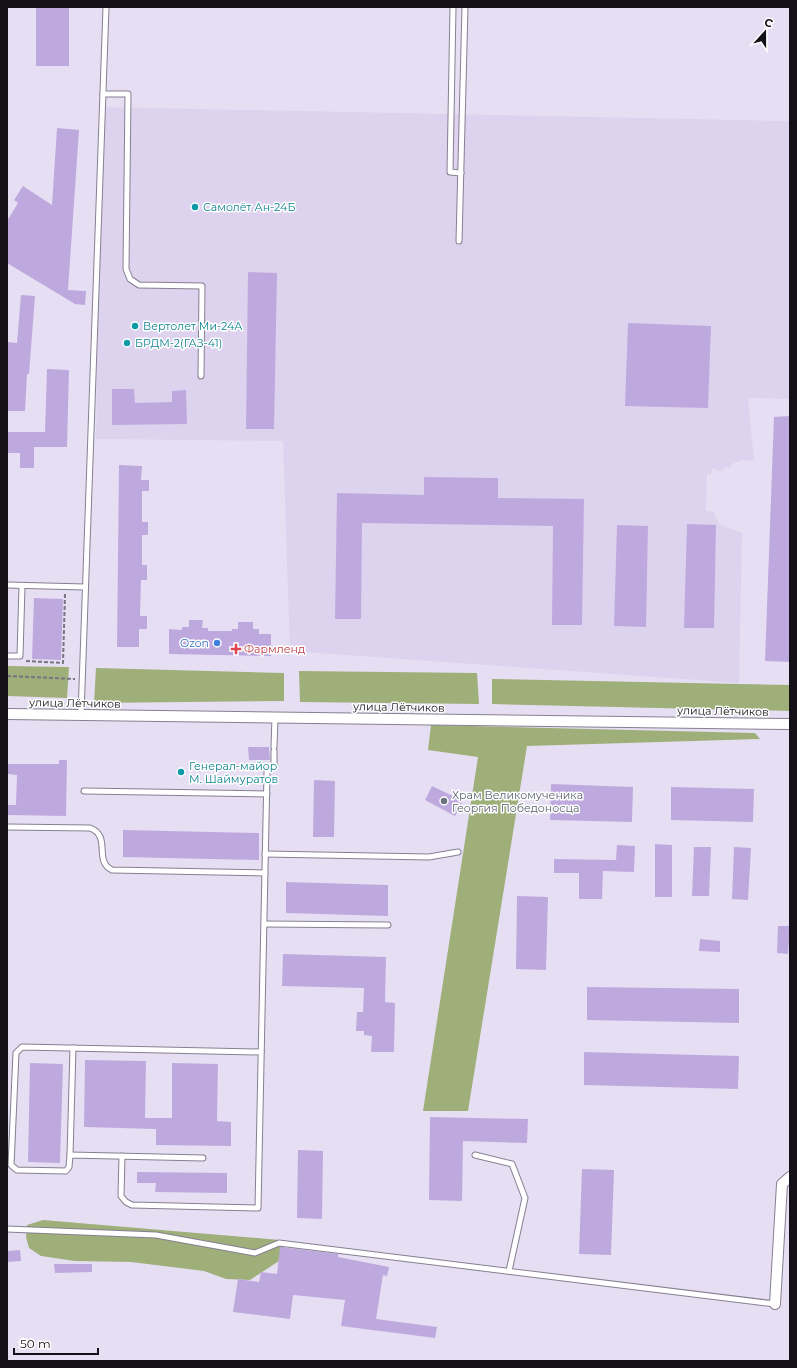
<svg xmlns="http://www.w3.org/2000/svg" width="797" height="1368" font-family="Montserrat,sans-serif">
<style>
.built{fill:#ddd3ee}
.forest{fill:#9faf79}
.building{fill:#bea9de}
.lines{fill:none;stroke-linecap:round;stroke-linejoin:round}
.lane-casing{stroke:#867f91;stroke-width:7}
.street-casing{stroke:#867f91;stroke-width:12}
.path{stroke:#797481;stroke-width:2;stroke-dasharray:4 2;stroke-linecap:butt}
.lane{stroke:#fff;stroke-width:5}
.street{stroke:#fff;stroke-width:10}
.culture-dot{fill:#0f9aa8;stroke:#fff;stroke-width:1.5}
.shop-dot{fill:#3f7fe0;stroke:#fff;stroke-width:1.5}
.health-dot{fill:#e0444e;stroke:#fff;stroke-width:1.5}
.worship-dot{fill:#6b7280;stroke:#fff;stroke-width:1.5}
.labels{text-anchor:middle;stroke-width:3;stroke-linejoin:round;paint-order:stroke}
.culture-label{font-size:11px;fill:#0d838f;stroke:#fff;text-anchor:start}
.shop-label{font-size:11px;fill:#366cbe;stroke:#fff;text-anchor:end}
.health-label{font-size:11px;fill:#be3a42;stroke:#fff;text-anchor:start}
.street-label{font-size:11px;fill:#131117;stroke:#fff}
.worship-label{font-size:11px;fill:#5b616d;stroke:#fff;text-anchor:start}
</style>
<rect width="100%" height="100%" fill="#e6dff3"/>
<!-- built -->
<path class="built" d="M 101,107 L 790,121 L 790,399 L 748,398 L 754,461 L 742,460 L 732,464 L 730,468 L 726,467 L 720,471 L 712,468 L 711,474 L 707,474 L 706,511 L 714,512 L 718,522 L 723,526 L 742,533 L 739,683 L 290,651 L 283,441 L 96,439 Z"/>
<!-- forest -->
<g class="forest">
<path d="M 7,666 L 69,667 L 67,698 L 7,696 Z"/>
<path d="M 96,668 L 284,673 L 284,701 L 94,703 Z"/>
<path d="M 299,671 L 477,673 L 479,704 L 300,702 Z"/>
<path d="M 492,679 L 790,685 L 790,711 L 492,704 Z"/>
<path d="M 431,725 L 755,733 L 760,739 L 527,746 L 468,1111 L 423,1111 L 478,757 L 428,750 Z"/>
<path d="M 43,1220 L 280,1240 L 284,1246 L 285,1257 L 250,1280 L 226,1279 L 204,1271 L 131,1262 L 75,1261 L 41,1256 L 29,1248 L 26,1237 L 27,1225 Z"/>
</g>
<!-- building -->
<g class="building">
<rect x="36" y="7" width="33" height="59"/>
<path d="M 57,128 L 79,130 L 68,290 L 86,291 L 85,305 L 75,304 L 7,263 L 7,221 L 18,203 L 14,200 L 23,186 L 52,205 Z"/>
<path d="M 248,272 L 277,273 L 274,429 L 246,429 Z"/>
<path d="M 21,295 L 35,296 L 29,374 L 27,374 L 25,411 L 7,411 L 7,342 L 17,343 Z"/>
<path d="M 628,323 L 711,326 L 708,408 L 625,406 Z"/>
<path d="M 47,369 L 69,370 L 67,447 L 34,447 L 34,468 L 20,468 L 20,453 L 7,453 L 7,432 L 45,432 Z"/>
<path d="M 112,389 L 134,389 L 135,403 L 172,402 L 172,391 L 186,390 L 187,424 L 112,425 Z"/>
<path d="M 790,416 L 790,662 L 765,661 L 774,417 Z"/>
<path d="M 119,465 L 142,466 L 141,480 L 149,480 L 149,491 L 142,491 L 142,522 L 148,522 L 148,535 L 142,535 L 142,565 L 147,565 L 147,580 L 141,580 L 140,616 L 147,616 L 147,629 L 139,629 L 139,647 L 117,647 Z"/>
<path d="M 424,477 L 498,478 L 498,498 L 584,499 L 582,625 L 552,625 L 553,526 L 362,523 L 361,619 L 335,619 L 337,493 L 424,495 Z"/>
<path d="M 687,524 L 716,525 L 714,628 L 684,628 Z"/>
<path d="M 617,525 L 648,526 L 646,627 L 614,626 Z"/>
<path d="M 34,598 L 63,599 L 61,660 L 32,659 Z"/>
<path d="M 189,620 L 203,620 L 202,628 L 208,628 L 208,631 L 232,631 L 232,629 L 238,629 L 238,622 L 253,622 L 253,629 L 259,629 L 259,634 L 271,634 L 271,656 L 169,654 L 169,629 L 182,630 L 182,627 L 189,627 Z"/>
<path d="M 248,747 L 269,747 L 270,760 L 249,760 Z"/>
<path d="M 59,760 L 67,760 L 66,816 L 7,815 L 7,805 L 16,805 L 17,775 L 8,774 L 8,764 L 59,764 Z"/>
<path d="M 314,780 L 335,781 L 334,837 L 313,837 Z"/>
<path d="M 551,784 L 633,787 L 632,822 L 550,820 Z"/>
<path d="M 432,786 L 463,801 L 455,816 L 425,800 Z"/>
<path d="M 671,787 L 754,789 L 753,822 L 671,820 Z"/>
<path d="M 123,830 L 259,833 L 259,860 L 123,857 Z"/>
<path d="M 655,844 L 672,845 L 672,897 L 655,897 Z"/>
<path d="M 617,845 L 635,846 L 634,872 L 603,871 L 602,899 L 579,899 L 579,873 L 554,873 L 554,859 L 616,860 Z"/>
<path d="M 694,847 L 711,847 L 709,896 L 692,896 Z"/>
<path d="M 734,847 L 751,848 L 748,900 L 732,899 Z"/>
<path d="M 286,882 L 388,885 L 388,916 L 286,913 Z"/>
<path d="M 517,896 L 548,897 L 546,970 L 516,969 Z"/>
<path d="M 778,926 L 790,926 L 788,954 L 777,953 Z"/>
<path d="M 700,939 L 720,941 L 720,952 L 699,951 Z"/>
<path d="M 283,954 L 386,957 L 385,1002 L 395,1003 L 394,1052 L 371,1052 L 372,1036 L 364,1035 L 364,1031 L 356,1031 L 357,1012 L 363,1012 L 364,988 L 282,986 Z"/>
<path d="M 587,987 L 739,989 L 739,1023 L 587,1020 Z"/>
<path d="M 584,1052 L 739,1056 L 738,1089 L 584,1085 Z"/>
<path d="M 85,1060 L 146,1061 L 145,1118 L 172,1118 L 172,1063 L 218,1064 L 217,1121 L 231,1122 L 231,1146 L 156,1145 L 156,1129 L 84,1127 Z"/>
<path d="M 30,1063 L 63,1064 L 60,1163 L 28,1162 Z"/>
<path d="M 430,1117 L 528,1119 L 527,1143 L 463,1141 L 462,1201 L 429,1200 Z"/>
<path d="M 298,1150 L 323,1151 L 322,1219 L 297,1218 Z"/>
<path d="M 582,1169 L 614,1170 L 611,1255 L 579,1254 Z"/>
<path d="M 137,1172 L 227,1173 L 227,1193 L 155,1192 L 156,1183 L 137,1183 Z"/>
<path d="M 280,1247 L 338,1254 L 338,1257 L 389,1267 L 387,1276 L 383,1275 L 376,1319 L 437,1327 L 435,1338 L 341,1326 L 345,1300 L 293,1295 L 290,1319 L 233,1312 L 238,1279 L 259,1282 L 261,1272 L 277,1274 Z"/>
<path d="M 20,1250 L 21,1261 L 7,1262 L 7,1251 Z"/>
<path d="M 54,1264 L 92,1264 L 92,1272 L 55,1273 Z"/>
</g>
<g class="lines">
<defs>
<g id="lane">
<path d="M 453,7 L 450,172 L 461,173"/>
<path d="M 103,94 L 128,94 L 126,269 L 130,279 L 139,285 L 202,286 L 201,376"/>
<path d="M 459,241 L 465,7"/>
<path d="M 7,585 L 85,587"/>
<path d="M 7,656 L 20,656 L 22,586"/>
<path d="M 81,715 L 106,7"/>
<path d="M 274,747 L 275,717"/>
<path d="M 84,791 L 267,794"/>
<path d="M 7,827 L 90,828 C 112,836 93,861 112,870 L 265,873"/>
<path d="M 265,854 L 429,857 L 458,852"/>
<path d="M 264,924 L 388,925"/>
<path d="M 70,1155 L 73,1048"/>
<path d="M 475,1155 L 512,1164 L 525,1198 L 509,1271"/>
<path d="M 122,1156 L 121,1196 L 126,1202 L 132,1205 L 258,1208 L 267,772 L 274,766 L 274,751"/>
<path d="M 203,1158 L 70,1155 L 69,1167 L 66,1171 L 17,1170 L 11,1165 L 16,1053 L 22,1047 L 261,1052"/>
<path d="M 7,1229 L 156,1235 L 255,1253 L 279,1243 L 775,1304"/>
</g>
<g id="street">
<path d="M 7,714 L 790,724"/>
<path d="M 775,1304 L 782,1184 L 790,1177"/>
</g>
</defs>
<!-- lane casing -->
<use href="#lane" class="lane-casing"/>
<!-- street casing -->
<use href="#street" class="street-casing"/>
<!-- path -->
<g class="path">
<path d="M 26,661 L 63,663 L 65,594"/>
<path d="M 7,676 L 75,679"/>
</g>
<!-- lane -->
<use href="#lane" class="lane"/>
<!-- street -->
<use href="#street" class="street"/>
</g>
<!-- markers -->
<g class="culture-dot">
<circle cx="195" cy="207" r="4"/>
<circle cx="135" cy="326" r="4"/>
<circle cx="127" cy="343" r="4"/>
<circle cx="181" cy="772" r="4"/>
</g>
<circle class="shop-dot" cx="217" cy="643" r="4"/>
<path class="health-dot" d="M234 643h4v4h4v4h-4v4h-4v-4h-4v-4h4z"/>
<circle class="worship-dot" cx="444" cy="801" r="4"/>
<g class="labels">
<!-- culture labels -->
<g class="culture-label">
<text x="203" y="211">Самолёт Ан-24Б</text>
<text x="143" y="330">Вертолет Ми-24А</text>
<text x="135" y="347">БРДМ-2(ГАЗ-41)</text>
<text x="189" y="770">Генерал-майор<tspan x="189" dy="13">М. Шаймуратов</tspan></text>
</g>
<!-- shop labels -->
<g class="shop-label">
<text x="209" y="647">Ozon</text>
</g>
<!-- health labels -->
<g class="health-label">
<text x="244" y="653">Фармленд</text>
</g>
<!-- street labels -->
<g class="street-label">
<text transform="translate(75 703) rotate(1)" y="4">улица Лётчиков</text>
<text transform="translate(399 707) rotate(1)" y="4">улица Лётчиков</text>
<text transform="translate(723 711) rotate(1)" y="4">улица Лётчиков</text>
</g>
<!-- worship labels -->
<g class="worship-label">
<text x="452" y="799">Храм Великомученика<tspan x="452" dy="13">Георгия Победоносца</tspan></text>
</g>
</g>
<!-- border -->
<rect width="797" height="1368" fill="none" stroke="#131117" stroke-width="16"/>
<!-- north arrow -->
<g transform="translate(765 32) rotate(21)" stroke="#ffffff" stroke-width="3" paint-order="stroke">
<path d="M0-3L7 15L0 10L-7 15Z" fill="#131117"/>
<text y="-6" font-size="11" font-weight="bold" text-anchor="middle" fill="#131117">С</text>
</g>
<!-- scale -->
<path d="M14 1348v6h84v-6" fill="none" stroke="#131117" stroke-width="2"/>
<text x="20" y="1348" font-size="12" fill="#131117" stroke="#ffffff" stroke-width="3" paint-order="stroke">50 m</text>
</svg>
